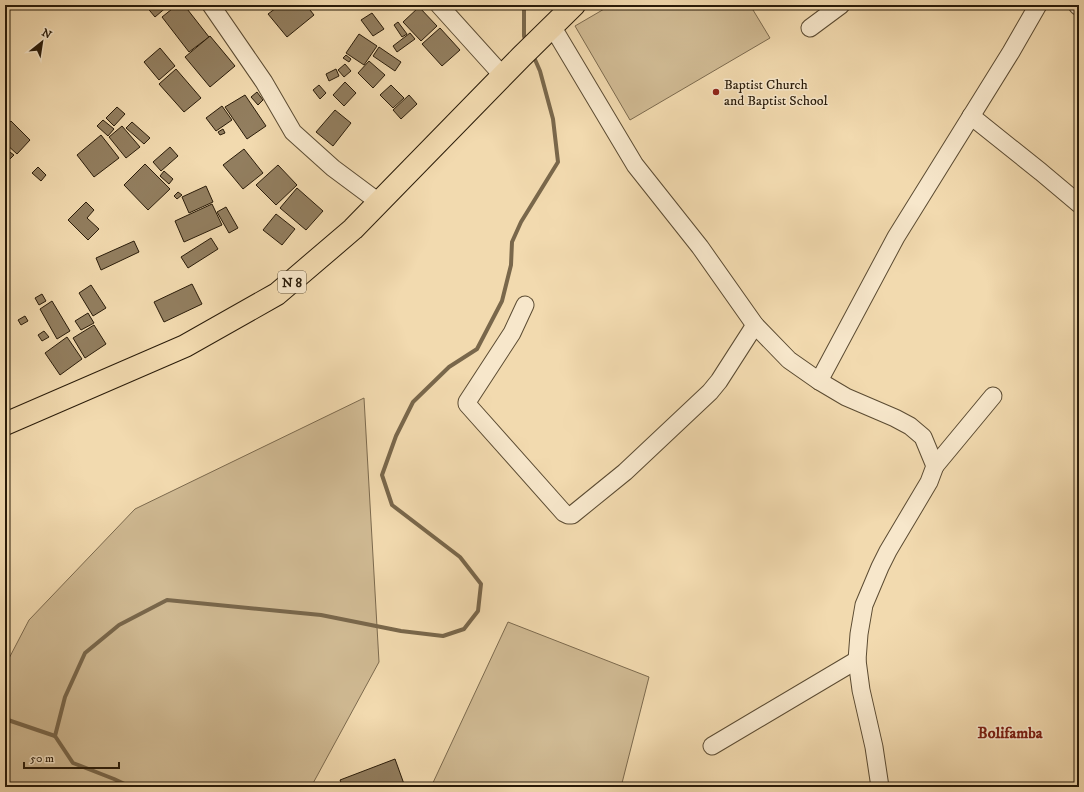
<svg xmlns="http://www.w3.org/2000/svg" width="1084" height="792" font-family="'IM FELL DW Pica',serif">
<style>
.green{fill:#d0ba93;stroke:#7c6a4e}
.lines{fill:none;stroke-linecap:round;stroke-linejoin:round}
.stream{stroke:#79674b;stroke-width:4}
.building{fill:#927e5f;stroke:#291b09}
.minor-casing{stroke:#5b4b32;stroke-width:19}
.highway-casing{stroke:#291b09;stroke-width:24}
.minor{stroke:#f7e7cb;stroke-width:17}
.highway{stroke:#f2daaf;stroke-width:22}
.poi-dot{fill:#8f2418;stroke:#f7e7cb;stroke-width:1.5}
.labels{text-anchor:middle;stroke-width:3;stroke-linejoin:round;paint-order:stroke}
.shield{fill:#f7e7cb;stroke:#675843;stroke-width:1}
.shield-label{font-size:13px;font-weight:bold;fill:#291b09}
.poi-label{font-size:14px;fill:#291b09;stroke:#f7e7cb;text-anchor:start}
.quarter-label{font-size:16px;font-weight:bold;fill:#7a1f14;stroke:#f7e7cb}
</style>
<rect width="100%" height="100%" fill="#f2daaf"/>
<filter id="stains"><feTurbulence type="fractalNoise" baseFrequency=".005" numOctaves="4"/><feColorMatrix values="0 0 0 0 .2 0 0 0 0 .09 0 0 0 0 .02 0 0 0 .5 -.17"/></filter>
<radialGradient id="worn" r=".72"><stop offset=".6" stop-color="#630" stop-opacity="0"/><stop offset="1" stop-color="#630" stop-opacity=".3"/></radialGradient>
<!-- green -->
<g class="green">
<path d="M 611,5 L 750,5 L 770,38 L 630,120 L 575,26 Z"/>
<path d="M 364,398 L 379,662 L 311,787 L 5,787 L 5,666 L 29,620 L 135,509 Z"/>
<path d="M 508,622 L 649,677 L 621,787 L 431,787 Z"/>
</g>
<g class="lines">
<!-- stream -->
<g class="stream">
<path d="M 524,5 L 524,36 L 526,42"/>
<path d="M 5,719 L 55,736"/>
<path d="M 131,787 L 114,779 L 73,763 L 55,736 L 65,697 L 85,653 L 119,625 L 167,600 L 321,615 L 401,631 L 443,636 L 464,629 L 478,611 L 481,584 L 460,557 L 392,505 L 382,475 L 396,436 L 413,402 L 449,367 L 477,349 L 502,301 L 511,265 L 512,242 L 521,222 L 558,162 L 553,119 L 540,71 L 533,55"/>
</g>
</g>
<!-- building -->
<g class="building">
<path d="M 145,5 L 169,5 L 155,17 Z"/>
<path d="M 177,5 L 184,5 L 209,37 L 189,52 L 162,17 Z"/>
<path d="M 280,5 L 306,5 L 314,15 L 287,37 L 268,14 Z"/>
<path d="M 419,7 L 437,26 L 421,41 L 403,22 Z"/>
<path d="M 372,13 L 384,29 L 373,36 L 361,20 Z"/>
<path d="M 398,22 L 407,34 L 402,37 L 394,25 Z"/>
<path d="M 440,28 L 460,50 L 442,66 L 422,44 Z"/>
<path d="M 410,33 L 415,39 L 397,52 L 393,46 Z"/>
<path d="M 359,34 L 377,46 L 364,65 L 346,53 Z"/>
<path d="M 210,36 L 235,66 L 210,87 L 185,57 Z"/>
<path d="M 379,47 L 401,62 L 395,71 L 373,56 Z"/>
<path d="M 160,48 L 175,66 L 159,80 L 144,62 Z"/>
<path d="M 346,55 L 351,59 L 349,62 L 343,58 Z"/>
<path d="M 369,61 L 385,75 L 373,88 L 358,73 Z"/>
<path d="M 345,64 L 351,71 L 344,77 L 338,70 Z"/>
<path d="M 176,69 L 201,98 L 184,112 L 159,84 Z"/>
<path d="M 336,69 L 339,76 L 329,81 L 326,74 Z"/>
<path d="M 345,82 L 356,93 L 344,106 L 333,95 Z"/>
<path d="M 319,85 L 326,93 L 320,99 L 313,90 Z"/>
<path d="M 391,85 L 404,98 L 393,108 L 380,95 Z"/>
<path d="M 257,92 L 263,100 L 258,105 L 251,97 Z"/>
<path d="M 245,95 L 266,126 L 247,139 L 225,107 Z"/>
<path d="M 409,95 L 417,104 L 401,119 L 393,110 Z"/>
<path d="M 222,106 L 232,120 L 216,131 L 206,118 Z"/>
<path d="M 117,107 L 125,114 L 114,126 L 106,118 Z"/>
<path d="M 335,110 L 351,123 L 333,146 L 316,132 Z"/>
<path d="M 103,120 L 114,129 L 108,136 L 97,126 Z"/>
<path d="M 11,121 L 30,140 L 17,154 L 5,143 L 5,126 Z"/>
<path d="M 132,122 L 150,138 L 144,144 L 126,128 Z"/>
<path d="M 122,126 L 140,147 L 126,158 L 109,137 Z"/>
<path d="M 223,129 L 225,133 L 220,135 L 218,132 Z"/>
<path d="M 101,135 L 119,158 L 94,177 L 77,155 Z"/>
<path d="M 170,147 L 178,156 L 161,171 L 153,162 Z"/>
<path d="M 244,149 L 263,173 L 243,189 L 223,165 Z"/>
<path d="M 7,150 L 14,155 L 10,159 L 5,156 L 5,153 Z"/>
<path d="M 145,164 L 170,189 L 148,210 L 124,185 Z"/>
<path d="M 278,165 L 297,185 L 276,205 L 256,185 Z"/>
<path d="M 38,167 L 46,175 L 41,181 L 32,173 Z"/>
<path d="M 164,171 L 173,179 L 169,184 L 160,176 Z"/>
<path d="M 206,186 L 213,202 L 189,213 L 182,197 Z"/>
<path d="M 297,188 L 323,211 L 306,230 L 280,208 Z"/>
<path d="M 178,192 L 182,195 L 177,199 L 174,196 Z"/>
<path d="M 86,202 L 94,210 L 87,218 L 99,229 L 88,240 L 68,220 Z"/>
<path d="M 212,204 L 222,225 L 184,242 L 175,221 Z"/>
<path d="M 226,207 L 238,228 L 229,233 L 217,212 Z"/>
<path d="M 276,214 L 295,229 L 282,245 L 263,230 Z"/>
<path d="M 211,238 L 218,249 L 188,268 L 181,257 Z"/>
<path d="M 134,241 L 139,252 L 101,270 L 96,258 Z"/>
<path d="M 192,284 L 202,304 L 164,322 L 154,302 Z"/>
<path d="M 91,285 L 106,308 L 93,316 L 79,293 Z"/>
<path d="M 42,294 L 46,301 L 39,305 L 35,298 Z"/>
<path d="M 52,301 L 70,331 L 57,339 L 40,309 Z"/>
<path d="M 88,313 L 94,323 L 81,330 L 75,321 Z"/>
<path d="M 25,316 L 28,321 L 21,325 L 18,320 Z"/>
<path d="M 94,325 L 106,344 L 85,358 L 73,338 Z"/>
<path d="M 44,331 L 49,337 L 42,341 L 38,335 Z"/>
<path d="M 67,337 L 82,359 L 60,375 L 45,353 Z"/>
<path d="M 395,759 L 404,784 L 398,787 L 343,787 L 340,780 Z"/>
</g>
<g class="lines">
<defs>
<g id="minor">
<path d="M 211,5 L 264,82 L 293,132 L 333,168 L 380,203"/>
<path d="M 439,5 L 503,76"/>
<path d="M 1077,5 L 1079,7"/>
<path d="M 552,26 L 635,165 L 700,247 L 755,325 L 789,360 L 819,381 L 846,397 L 895,418 L 910,426 L 923,437 L 935,466 L 929,482 L 888,551 L 880,567 L 864,605 L 859,634 L 857,660 L 861,690 L 874,747 L 880,787"/>
<path d="M 810,28 L 841,5"/>
<path d="M 971,116 L 1041,172 L 1079,204"/>
<path d="M 525,305 L 512,333 L 467,402 L 467,404 L 564,513 L 568,515 L 572,515 L 625,472 L 710,392 L 719,381 L 755,325"/>
<path d="M 819,381 L 896,237 L 1011,52 L 1038,5"/>
<path d="M 935,466 L 993,396"/>
<path d="M 712,746 L 857,660"/>
</g>
<path id="highway" d="M 5,424 L 185,346 L 277,294 L 353,229 L 521,57 L 574,5"/>
</defs>
<!-- minor casing -->
<use href="#minor" class="minor-casing"/>
<!-- highway casing -->
<use href="#highway" class="highway-casing"/>
<!-- minor -->
<use href="#minor" class="minor"/>
<!-- highway -->
<use href="#highway" class="highway"/>
</g>
<!-- markers -->
<circle class="poi-dot" cx="716" cy="92" r="4"/>
<g class="labels">
<!-- shield labels -->
<rect class="shield" x="278" y="271" width="28" height="22" rx="3"/>
<g class="shield-label">
<text x="292" y="287">N 8</text>
</g>
<!-- poi labels -->
<g class="poi-label">
<text x="724" y="89">Baptist Church<tspan x="724" dy="16">and Baptist School</tspan></text>
</g>
<!-- quarter labels -->
<g class="quarter-label">
<text x="1010" y="738">Bolifamba</text>
</g>
</g>
<!-- margin -->
<rect width="1084" height="792" fill="none" stroke="#f2daaf" stroke-width="20"/>
<rect x="6" y="6" width="1072" height="780" fill="none" stroke="#291b09" stroke-width="2"/>
<rect x="10" y="10" width="1064" height="772" fill="none" stroke="#291b09"/>
<!-- north arrow -->
<g transform="translate(42 42) rotate(30)" stroke="#f7e7cb" stroke-width="3" paint-order="stroke">
<path d="M0-3L7 15L0 10L-7 15Z" fill="#291b09"/>
<text y="-6" font-size="11" font-weight="bold" text-anchor="middle" fill="#291b09">N</text>
</g>
<!-- scale -->
<path d="M24 762v6h95v-6" fill="none" stroke="#291b09" stroke-width="2"/>
<text x="30" y="762" font-size="12" fill="#291b09" stroke="#f7e7cb" stroke-width="3" paint-order="stroke">50 m</text>
<rect width="100%" height="100%" filter="url(#stains)"/>
<rect width="100%" height="100%" fill="url(#worn)"/>
</svg>
